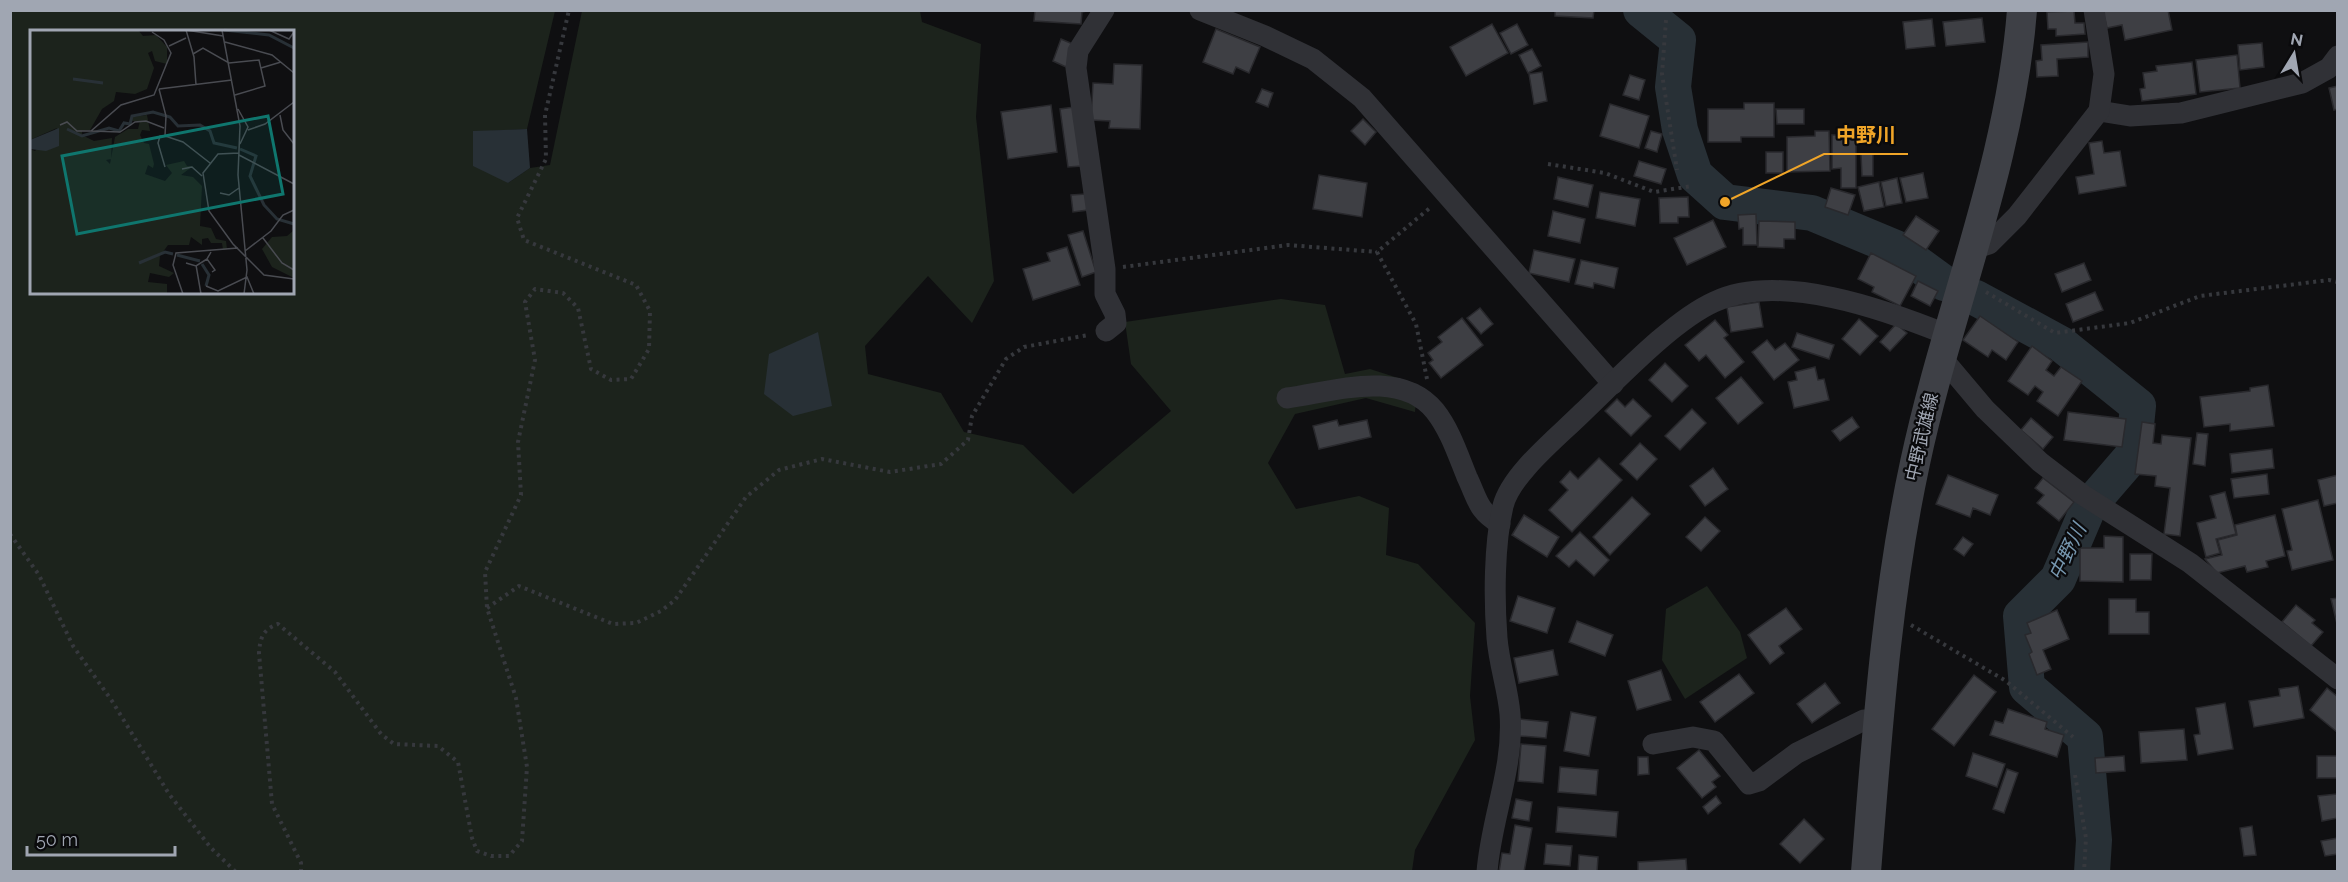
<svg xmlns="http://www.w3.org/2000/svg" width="2348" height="882" font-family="Raleway,'Noto Sans JP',sans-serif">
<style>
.green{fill:#1c231c;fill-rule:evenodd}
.water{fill:#283036}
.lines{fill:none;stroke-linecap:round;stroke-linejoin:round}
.river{stroke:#283036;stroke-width:36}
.building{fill:#3e3f44;stroke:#29292d;stroke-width:1.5}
.path{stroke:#36383d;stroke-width:4;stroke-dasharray:3 4.5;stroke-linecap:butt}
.street{stroke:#303136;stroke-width:21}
.secondary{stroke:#3e4046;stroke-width:30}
.labels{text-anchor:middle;stroke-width:4.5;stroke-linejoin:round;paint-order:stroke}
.street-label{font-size:18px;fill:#a0a6b2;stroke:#0a0a0c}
.water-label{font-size:20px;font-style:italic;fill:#7696ae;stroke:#0a0a0c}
.inset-river{fill:none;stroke:#283036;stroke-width:3}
.inset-road{fill:none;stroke:#494b51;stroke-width:1.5}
.view{fill:#0f766e;fill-opacity:0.15;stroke:#0f766e;stroke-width:3}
.inset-edge{fill:none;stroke:#a0a6b2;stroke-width:3}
.leader{fill:none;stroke:#f0a528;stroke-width:2}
.callout-dot{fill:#f0a528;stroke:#0a0a0c;stroke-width:2}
.callout-label{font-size:20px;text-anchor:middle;font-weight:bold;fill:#f0a528;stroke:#0a0a0c;stroke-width:4.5;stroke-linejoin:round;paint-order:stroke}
</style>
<rect width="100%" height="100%" fill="#0f0f11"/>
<!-- green -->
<g class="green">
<path d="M 10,11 L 555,11 L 527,129 L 473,132 L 508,183 L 530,168 L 550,165 L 582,11 L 920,11 L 922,22 L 981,44 L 976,117 L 994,281 L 972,323 L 928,276 L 865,346 L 868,374 L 941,393 L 964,432 L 1023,445 L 1073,494 L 1171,411 L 1131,364 L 1125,322 L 1281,299 L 1325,305 L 1345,374 L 1370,369 L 1417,384 L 1415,412 L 1366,398 L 1295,414 L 1268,463 L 1296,509 L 1359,496 L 1389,508 L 1386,555 L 1418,564 L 1475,623 L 1470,696 L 1475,740 L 1415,850 L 1412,871 L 11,871 ZM 32,32 L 292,32 L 292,292 L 32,292 Z"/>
<path d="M 1707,586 L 1740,632 L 1747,658 L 1685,699 L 1662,660 L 1666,609 Z"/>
</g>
<!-- water -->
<g class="water">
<path d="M 527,129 L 530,168 L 508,183 L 473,166 L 473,131 Z"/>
<path d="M 818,332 L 832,406 L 793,416 L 764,394 L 769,354 Z"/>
</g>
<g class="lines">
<!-- river -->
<g class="river">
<path d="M 1641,10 L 1678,40 L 1673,87 L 1680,130 L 1695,175 L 1725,202 L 1812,213 L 1896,248 L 1944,283"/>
<path d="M 1976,298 L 2061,344 L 2138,406 L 2133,455 L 2089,506 L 2058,579 L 2021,616 L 2027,687 L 2085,737 L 2094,840 L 2092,872"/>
</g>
</g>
<!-- building -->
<g class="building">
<path d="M 1035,10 L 1092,10 L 1082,12 L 1081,24 L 1034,21 Z"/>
<path d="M 1555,10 L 1594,10 L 1593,18 L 1555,16 Z"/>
<path d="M 2168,10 L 2172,30 L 2125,40 L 2122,25 L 2107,28 L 2103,11 Z"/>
<path d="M 2074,11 L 2075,23 L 2084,23 L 2085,34 L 2056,36 L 2056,29 L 2048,29 L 2047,12 Z"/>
<path d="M 1982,18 L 1985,42 L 1946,46 L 1943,22 Z"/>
<path d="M 1932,19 L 1935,46 L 1906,49 L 1903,22 Z"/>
<path d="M 1492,24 L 1508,53 L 1466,76 L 1450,47 Z"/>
<path d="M 1517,24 L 1528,45 L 1511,54 L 1500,33 Z"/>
<path d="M 1216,29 L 1260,47 L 1249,73 L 1236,67 L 1233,74 L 1203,62 Z"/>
<path d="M 1061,39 L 1075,45 L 1066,67 L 1053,61 Z"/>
<path d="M 2088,42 L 2088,57 L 2057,59 L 2058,76 L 2037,77 L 2036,61 L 2042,60 L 2041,45 Z"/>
<path d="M 2262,43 L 2264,67 L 2240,70 L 2238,45 Z"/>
<path d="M 1532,49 L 1541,66 L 1528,73 L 1519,55 Z"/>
<path d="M 2237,55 L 2240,88 L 2200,92 L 2196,60 Z"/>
<path d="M 2192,62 L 2196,94 L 2142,101 L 2140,89 L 2145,88 L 2143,73 L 2157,71 L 2156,66 Z"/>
<path d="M 1114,64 L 1142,65 L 1140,129 L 1109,128 L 1110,121 L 1091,120 L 1093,83 L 1113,84 Z"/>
<path d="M 1542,72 L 1547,101 L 1534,104 L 1529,74 Z"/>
<path d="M 1630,75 L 1645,80 L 1639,100 L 1623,95 Z"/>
<path d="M 2338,86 L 2338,109 L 2334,110 L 2329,88 Z"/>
<path d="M 1262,89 L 1273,93 L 1268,107 L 1256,102 Z"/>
<path d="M 1744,103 L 1774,103 L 1774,137 L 1741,137 L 1741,142 L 1708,142 L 1708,109 L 1744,109 Z"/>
<path d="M 1610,104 L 1649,116 L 1639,148 L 1600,136 Z"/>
<path d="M 1051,105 L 1057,152 L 1008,159 L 1001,112 Z"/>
<path d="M 1074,107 L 1082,166 L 1068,167 L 1060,109 Z"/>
<path d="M 1776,109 L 1804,109 L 1804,124 L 1777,124 Z"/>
<path d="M 1363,119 L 1376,132 L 1365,145 L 1351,131 Z"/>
<path d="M 1651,131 L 1662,134 L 1657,152 L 1645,148 Z"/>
<path d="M 1815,131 L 1829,131 L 1830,171 L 1787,172 L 1787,137 L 1815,136 Z"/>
<path d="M 1832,135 L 1856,135 L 1856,188 L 1841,188 L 1841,168 L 1832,169 Z"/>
<path d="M 2102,141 L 2104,153 L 2120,151 L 2126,186 L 2079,194 L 2076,177 L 2094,174 L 2089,143 Z"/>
<rect x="1766" y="152" width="17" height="21"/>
<path d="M 1861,154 L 1873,154 L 1873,176 L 1862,176 Z"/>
<path d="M 1639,161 L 1666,169 L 1661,184 L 1634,176 Z"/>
<path d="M 1923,173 L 1928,198 L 1906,202 L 1900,178 Z"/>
<path d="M 1319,175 L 1367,183 L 1362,217 L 1313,209 Z"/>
<path d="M 1558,177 L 1593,185 L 1588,207 L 1554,199 Z"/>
<path d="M 1897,178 L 1902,203 L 1886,206 L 1881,182 Z"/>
<path d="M 1879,182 L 1884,207 L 1864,211 L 1858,187 Z"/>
<path d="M 1831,188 L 1855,195 L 1848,215 L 1825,207 Z"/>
<path d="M 1600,192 L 1640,199 L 1635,226 L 1596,218 Z"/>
<path d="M 1086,194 L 1088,210 L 1073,212 L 1071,195 Z"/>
<path d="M 1688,197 L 1689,217 L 1678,217 L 1678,223 L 1660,223 L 1659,198 Z"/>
<path d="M 1553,211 L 1585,219 L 1580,243 L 1548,236 Z"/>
<path d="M 1756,214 L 1757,245 L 1743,245 L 1743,228 L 1739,229 L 1738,215 Z"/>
<path d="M 1916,216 L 1939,231 L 1926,250 L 1903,235 Z"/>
<path d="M 1713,220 L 1726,247 L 1687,265 L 1674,238 Z"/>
<path d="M 1759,221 L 1795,222 L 1795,239 L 1784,239 L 1784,248 L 1758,247 Z"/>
<path d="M 1083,231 L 1096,272 L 1082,277 L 1068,235 Z"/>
<path d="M 1067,247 L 1080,285 L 1033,300 L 1023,269 L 1050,261 L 1047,253 Z"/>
<path d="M 1534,250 L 1575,259 L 1569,282 L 1529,273 Z"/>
<path d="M 1871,253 L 1916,276 L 1900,306 L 1872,292 L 1874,287 L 1858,279 Z"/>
<path d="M 1581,260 L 1618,268 L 1614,288 L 1594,283 L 1593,288 L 1575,284 Z"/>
<path d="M 2084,263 L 2091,280 L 2062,292 L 2055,274 Z"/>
<path d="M 1918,281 L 1938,291 L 1930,306 L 1911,296 Z"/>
<path d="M 2095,292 L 2103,310 L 2073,322 L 2066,304 Z"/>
<path d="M 1759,302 L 1763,327 L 1731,332 L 1727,307 Z"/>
<path d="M 1480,308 L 1493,324 L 1481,334 L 1467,318 Z"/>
<path d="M 1980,316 L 2018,342 L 2006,360 L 1992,350 L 1988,357 L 1963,340 Z"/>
<path d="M 1462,318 L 1483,345 L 1441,378 L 1429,363 L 1433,360 L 1428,353 L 1442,342 L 1438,337 Z"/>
<path d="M 1859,319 L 1878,336 L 1860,355 L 1842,339 Z"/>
<path d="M 1715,320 L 1728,335 L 1724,338 L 1744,362 L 1725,378 L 1706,355 L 1699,361 L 1685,345 Z"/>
<path d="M 1896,324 L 1907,333 L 1890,351 L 1880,342 Z"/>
<path d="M 1797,333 L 1834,345 L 1829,359 L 1792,347 Z"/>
<path d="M 1767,340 L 1775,350 L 1785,343 L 1799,360 L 1774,380 L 1752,352 Z"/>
<path d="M 2032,346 L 2052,361 L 2046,370 L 2054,376 L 2061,367 L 2082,381 L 2058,416 L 2037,401 L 2043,392 L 2035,386 L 2028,395 L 2008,381 Z"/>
<path d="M 1665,363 L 1688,386 L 1672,402 L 1649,380 Z"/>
<path d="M 1815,367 L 1818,380 L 1824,379 L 1829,400 L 1794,408 L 1788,382 L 1797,380 L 1795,372 Z"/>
<path d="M 1741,377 L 1763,403 L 1738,424 L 1716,398 Z"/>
<path d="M 2268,385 L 2274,426 L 2230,431 L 2230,424 L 2204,427 L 2200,397 L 2250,391 L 2250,388 Z"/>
<path d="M 1617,399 L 1625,407 L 1633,399 L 1651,416 L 1631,436 L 1605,411 Z"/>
<path d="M 1692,409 L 1706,423 L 1680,450 L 1665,436 Z"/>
<path d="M 2068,412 L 2126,419 L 2122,447 L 2064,440 Z"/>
<path d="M 1852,417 L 1859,427 L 1840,441 L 1832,431 Z"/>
<path d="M 2031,418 L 2053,437 L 2043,449 L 2021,430 Z"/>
<path d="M 1337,420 L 1339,426 L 1367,420 L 1371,437 L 1319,449 L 1313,426 Z"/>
<path d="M 2142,422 L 2155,424 L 2153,443 L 2161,444 L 2162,435 L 2191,438 L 2180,536 L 2164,534 L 2170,488 L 2155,486 L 2156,476 L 2135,474 Z"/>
<path d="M 2197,433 L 2208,434 L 2205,466 L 2193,464 Z"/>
<path d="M 1640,443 L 1657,459 L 1637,480 L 1620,464 Z"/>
<path d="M 2272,449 L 2274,468 L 2232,473 L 2230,454 Z"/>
<path d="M 1599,458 L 1622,480 L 1572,532 L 1549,510 L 1568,490 L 1560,482 L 1570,471 L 1578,479 Z"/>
<path d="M 1713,468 L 1728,489 L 1705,506 L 1690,486 Z"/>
<path d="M 2267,474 L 2269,494 L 2234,498 L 2231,479 Z"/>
<path d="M 1948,475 L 1998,495 L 1990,515 L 1973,508 L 1970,517 L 1936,504 Z"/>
<path d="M 2338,475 L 2338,503 L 2324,506 L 2318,480 Z"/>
<path d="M 2043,478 L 2074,502 L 2059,521 L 2037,503 L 2044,495 L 2035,488 Z"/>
<path d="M 2225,492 L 2236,534 L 2216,539 L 2220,553 L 2206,557 L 2197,523 L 2216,518 L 2210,496 Z"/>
<path d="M 1632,497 L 1650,514 L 1610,555 L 1593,537 Z"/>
<path d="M 2318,500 L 2333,560 L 2292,570 L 2287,551 L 2292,550 L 2282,509 Z"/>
<path d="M 1524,515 L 1559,537 L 1547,557 L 1512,535 Z"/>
<path d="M 2275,515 L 2285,556 L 2266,561 L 2268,567 L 2247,572 L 2245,566 L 2217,573 L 2205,559 L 2222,555 L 2218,540 L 2237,535 L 2235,525 Z"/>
<path d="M 1705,517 L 1720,531 L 1701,551 L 1686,537 Z"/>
<path d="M 1580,532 L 1609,560 L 1594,576 L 1576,560 L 1569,567 L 1556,556 Z"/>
<path d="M 2104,536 L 2123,537 L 2123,582 L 2080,581 L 2080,548 L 2104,548 Z"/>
<path d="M 1963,537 L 1973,544 L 1964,556 L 1954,549 Z"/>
<path d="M 2130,554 L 2152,554 L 2151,580 L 2130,580 Z"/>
<path d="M 1518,596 L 1555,608 L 1547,633 L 1510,621 Z"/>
<path d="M 2338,598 L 2338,628 L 2331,599 Z"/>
<path d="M 2109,599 L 2136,599 L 2136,612 L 2149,612 L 2149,634 L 2109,634 Z"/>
<path d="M 2296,605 L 2315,620 L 2312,623 L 2323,632 L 2311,646 L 2282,622 Z"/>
<path d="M 1786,608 L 1802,629 L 1779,646 L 1784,653 L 1770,664 L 1748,635 Z"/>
<path d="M 2057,610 L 2069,639 L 2043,650 L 2051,669 L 2037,675 L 2029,654 L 2032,652 L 2025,635 L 2031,633 L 2027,623 Z"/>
<path d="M 1577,621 L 1613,635 L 1605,656 L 1569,642 Z"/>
<path d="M 1553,650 L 1558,675 L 1519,683 L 1514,658 Z"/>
<path d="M 1661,670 L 1671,700 L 1637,710 L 1628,681 Z"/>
<path d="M 1739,674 L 1754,693 L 1715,722 L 1700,702 Z"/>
<path d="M 1974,675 L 1996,692 L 1954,746 L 1932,729 Z"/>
<path d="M 1825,683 L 1840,703 L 1812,723 L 1797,704 Z"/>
<path d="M 2298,686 L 2304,718 L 2254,727 L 2249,701 L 2280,696 L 2279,689 Z"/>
<path d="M 2327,688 L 2338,697 L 2337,732 L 2310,710 Z"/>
<path d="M 2225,703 L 2233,749 L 2198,755 L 2194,735 L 2200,734 L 2196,708 Z"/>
<path d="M 2008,709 L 2047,722 L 2045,729 L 2064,735 L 2057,757 L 1990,735 L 1995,721 L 2003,723 Z"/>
<path d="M 1571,712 L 1596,717 L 1589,756 L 1564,751 Z"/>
<path d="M 1520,719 L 1548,722 L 1546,738 L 1519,736 Z"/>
<path d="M 2184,729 L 2187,760 L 2141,763 L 2139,732 Z"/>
<path d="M 1521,744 L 1546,746 L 1543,783 L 1518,781 Z"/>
<path d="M 1699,750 L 1720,776 L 1712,782 L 1716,787 L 1702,798 L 1677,768 Z"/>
<path d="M 1973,753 L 2005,764 L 1997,787 L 1966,776 Z"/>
<path d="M 2124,756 L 2125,771 L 2096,773 L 2095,758 Z"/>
<rect x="2317" y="756" width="21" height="22"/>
<path d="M 1638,757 L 1648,757 L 1649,774 L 1638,775 Z"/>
<path d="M 1560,767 L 1598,770 L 1596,795 L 1558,792 Z"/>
<path d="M 2007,769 L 2018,773 L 2004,813 L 1993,809 Z"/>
<path d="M 2337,794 L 2338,818 L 2322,821 L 2318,796 Z"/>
<path d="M 1716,796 L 1721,803 L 1708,814 L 1703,807 Z"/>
<path d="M 1516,799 L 1532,802 L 1529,821 L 1512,818 Z"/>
<path d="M 1558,807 L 1618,812 L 1616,837 L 1556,832 Z"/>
<path d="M 1804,819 L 1824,839 L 1800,863 L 1780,844 Z"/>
<path d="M 1515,825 L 1532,828 L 1524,872 L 1499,872 L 1502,853 L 1510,854 Z"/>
<path d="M 2252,826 L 2256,855 L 2244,856 L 2240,828 Z"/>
<path d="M 2338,838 L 2338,854 L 2325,856 L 2321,841 Z"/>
<path d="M 1546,844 L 1572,846 L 1570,866 L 1544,864 Z"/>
<path d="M 1579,855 L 1598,857 L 1597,872 L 1578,872 Z"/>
<path d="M 1686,859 L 1687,872 L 1638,872 L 1638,862 Z"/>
</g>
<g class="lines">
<!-- path -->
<g class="path">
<path d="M 1666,20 L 1662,74 L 1677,170"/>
<path d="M 1548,164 L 1605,173 L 1654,192 L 1692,186"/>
<path d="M 1123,267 L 1288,245 L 1377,252"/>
<path d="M 1986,292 L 2055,333 L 2130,323 L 2200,296 L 2329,280 L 2338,282"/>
<path d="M 1427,379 L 1416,324 L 1377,252 L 1431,207"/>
<path d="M 10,534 L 39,575 L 73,646 L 112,701 L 169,794 L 211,848 L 236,872"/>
<path d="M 487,608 L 519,586 L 613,624 L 636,623 L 661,611 L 675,600 L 746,497 L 779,470 L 822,459 L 890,472 L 941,464 L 968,440 L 972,416 L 1006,359 L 1024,347 L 1088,335"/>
<path d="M 1911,625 L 2006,681 L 2073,737"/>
<path d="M 2075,775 L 2086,838 L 2084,872"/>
<path d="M 301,872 L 301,863 L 272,804 L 259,653 C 260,638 263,629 278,624 L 335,672 L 381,734 L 394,744 L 438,746 L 458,762 L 472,838 L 477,851 L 491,856 L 509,856 L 522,841 L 527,767 L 516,698 L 487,608 L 485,572 L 521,495 L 518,442 L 535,360 L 525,302 L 535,289 L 563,293 L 578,308 L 591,369 L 611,380 L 631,379 L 649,349 L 650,311 L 636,285 L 524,240 L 517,218 L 546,159 L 545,115 L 569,10"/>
</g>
<!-- street -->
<g class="street">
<path d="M 1104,10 L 1078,51 L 1076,68 L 1105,269 L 1105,294 L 1115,314 L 1116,323 L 1106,331"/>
<path d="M 1200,10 L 1265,36 L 1313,59 L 1362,98 L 1613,384"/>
<path d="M 2099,111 L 2130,116 L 2181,113 L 2302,83 L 2329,68 L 2338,56"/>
<path d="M 1973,249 L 1989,244 L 2017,216 L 2099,111 L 2104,74 L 2094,10"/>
<path d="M 1942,358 L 1985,409 L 2040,462 L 2083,495 L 2190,563 L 2338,679"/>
<path d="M 1287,398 C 1333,392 1400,368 1435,411 C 1450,430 1458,455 1467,477 C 1478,500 1477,510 1500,524"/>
<path d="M 1653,744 L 1693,737 L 1714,741 L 1749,784 L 1759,781 L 1797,753 L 1864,720 L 1878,722"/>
<path d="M 1487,872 C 1491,818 1514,769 1510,714 C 1508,689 1499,664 1497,638 C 1494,599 1494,544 1503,506 C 1511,474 1559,436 1582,413 C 1617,380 1672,321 1714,302 C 1779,271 1886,310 1948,335"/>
</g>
<!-- secondary -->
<path class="secondary" d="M 1866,872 C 1877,735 1886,597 1915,463 C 1947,312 2010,166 2022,10"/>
</g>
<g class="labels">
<!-- street labels -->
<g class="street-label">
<text transform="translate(1922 437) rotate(-77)" y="6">中野武雄線</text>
</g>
<!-- water labels -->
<g class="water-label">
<text transform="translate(2067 552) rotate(-64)" y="7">中野川</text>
</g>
</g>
<!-- overview -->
<g transform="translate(30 30)">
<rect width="264" height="264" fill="#0f0f11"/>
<path d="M 0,0 L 108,0 L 113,6 L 126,5 L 137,17 L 137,34 L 125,31 L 122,21 L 118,23 L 124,38 L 117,59 L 105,64 L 86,62 L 84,71 L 72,79 L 60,100 L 52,101 L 52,105 L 64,111 L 82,108 L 81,129 L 76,130 L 80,134 L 85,107 L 98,99 L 108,99 L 110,91 L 101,91 L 102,87 L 117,85 L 120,101 L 112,100 L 110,105 L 114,113 L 119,114 L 124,134 L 123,138 L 118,135 L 115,144 L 135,151 L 142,143 L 136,135 L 154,131 L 157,136 L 163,136 L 151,145 L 163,147 L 172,156 L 170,196 L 181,198 L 186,209 L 196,211 L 197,219 L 193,220 L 192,213 L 181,213 L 178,208 L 172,209 L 172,215 L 161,207 L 159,215 L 138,215 L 130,226 L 129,236 L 144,243 L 139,247 L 120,243 L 118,252 L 137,254 L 137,264 L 0,264 L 0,119 L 5,121 L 27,98 L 0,110 ZM 263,201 L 264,202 L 264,248 L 242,237 L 232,219 L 242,207 L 257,206 Z" fill="#1c231c"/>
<path d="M 29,98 L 29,116 L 16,121 L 0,119 L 0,110 Z" fill="#283036"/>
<path class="inset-river" d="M 194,0 L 239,5 L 264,18M 43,49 L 73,53M 37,99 L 52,106 L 79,98 L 89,101 L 94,93 L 100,94 L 102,86 L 123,82 L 140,87 L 148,96 L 170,95 L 180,101 L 184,113 L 207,118M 210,119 L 226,126 L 220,146 L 234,175 L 247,189 L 264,194M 147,225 L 170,231M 109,233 L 135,222 L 143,224M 172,234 L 179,245 L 176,256"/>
<path class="inset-road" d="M 192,0 L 210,96 L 208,145 L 217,240 L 214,264M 239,0 L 259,9 L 264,2M 195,12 L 242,25 L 264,43M 139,16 L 156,8M 163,24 L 173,18 L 199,33 L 229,30 L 235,56 L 205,65M 231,38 L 251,32M 166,55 L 164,27 L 156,0 L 193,6M 129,59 L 136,86 L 135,106 L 153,112 L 180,133M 129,59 L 202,50M 208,79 L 218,97 L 210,114M 250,85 L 253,100 L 264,114M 30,95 L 37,92 L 47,101 L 61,101 L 91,75 L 124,65 L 141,23 L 134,10 L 122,2M 218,100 L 235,94 L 264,72M 61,101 L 90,102 L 105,92 L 116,91 L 134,98M 209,123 L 188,124 L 173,143 L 179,181 L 203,214 L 234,245 L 264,249M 209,125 L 264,154M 135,137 L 128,113 L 130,106 L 135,106M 152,139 L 162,137 L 172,146M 190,163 L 199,165 L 209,158M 233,208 L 252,233 L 264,240M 215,221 L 241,201 L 253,185 L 264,180M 181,222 L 177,229 L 185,240 L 182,242M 156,233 L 166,236 L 177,229M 166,235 L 171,264M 176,256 L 188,261 L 217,247 L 224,264M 153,264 L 143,235 L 146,223 L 208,218"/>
<path class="view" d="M 238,86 L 253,164 L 47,204 L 32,126 Z"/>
<rect width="264" height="264" class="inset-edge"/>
</g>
<!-- callouts -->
<path class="leader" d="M1725 202L1824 154H1908"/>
<circle class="callout-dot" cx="1725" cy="202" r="6"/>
<g class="callout-label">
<text x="1866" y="142">中野川</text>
</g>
<!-- border -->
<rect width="2348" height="882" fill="none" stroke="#a0a6b2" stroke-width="24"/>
<!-- north arrow -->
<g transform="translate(2294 54) rotate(11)" stroke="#0a0a0c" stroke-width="4.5" paint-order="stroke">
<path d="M0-4.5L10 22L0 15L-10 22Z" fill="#a0a6b2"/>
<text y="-9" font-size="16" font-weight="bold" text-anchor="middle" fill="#a0a6b2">N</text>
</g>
<!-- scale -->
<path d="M27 846v9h148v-9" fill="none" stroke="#a0a6b2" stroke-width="3"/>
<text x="36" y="846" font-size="18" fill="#a0a6b2" stroke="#0a0a0c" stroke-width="4.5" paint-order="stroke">50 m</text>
</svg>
